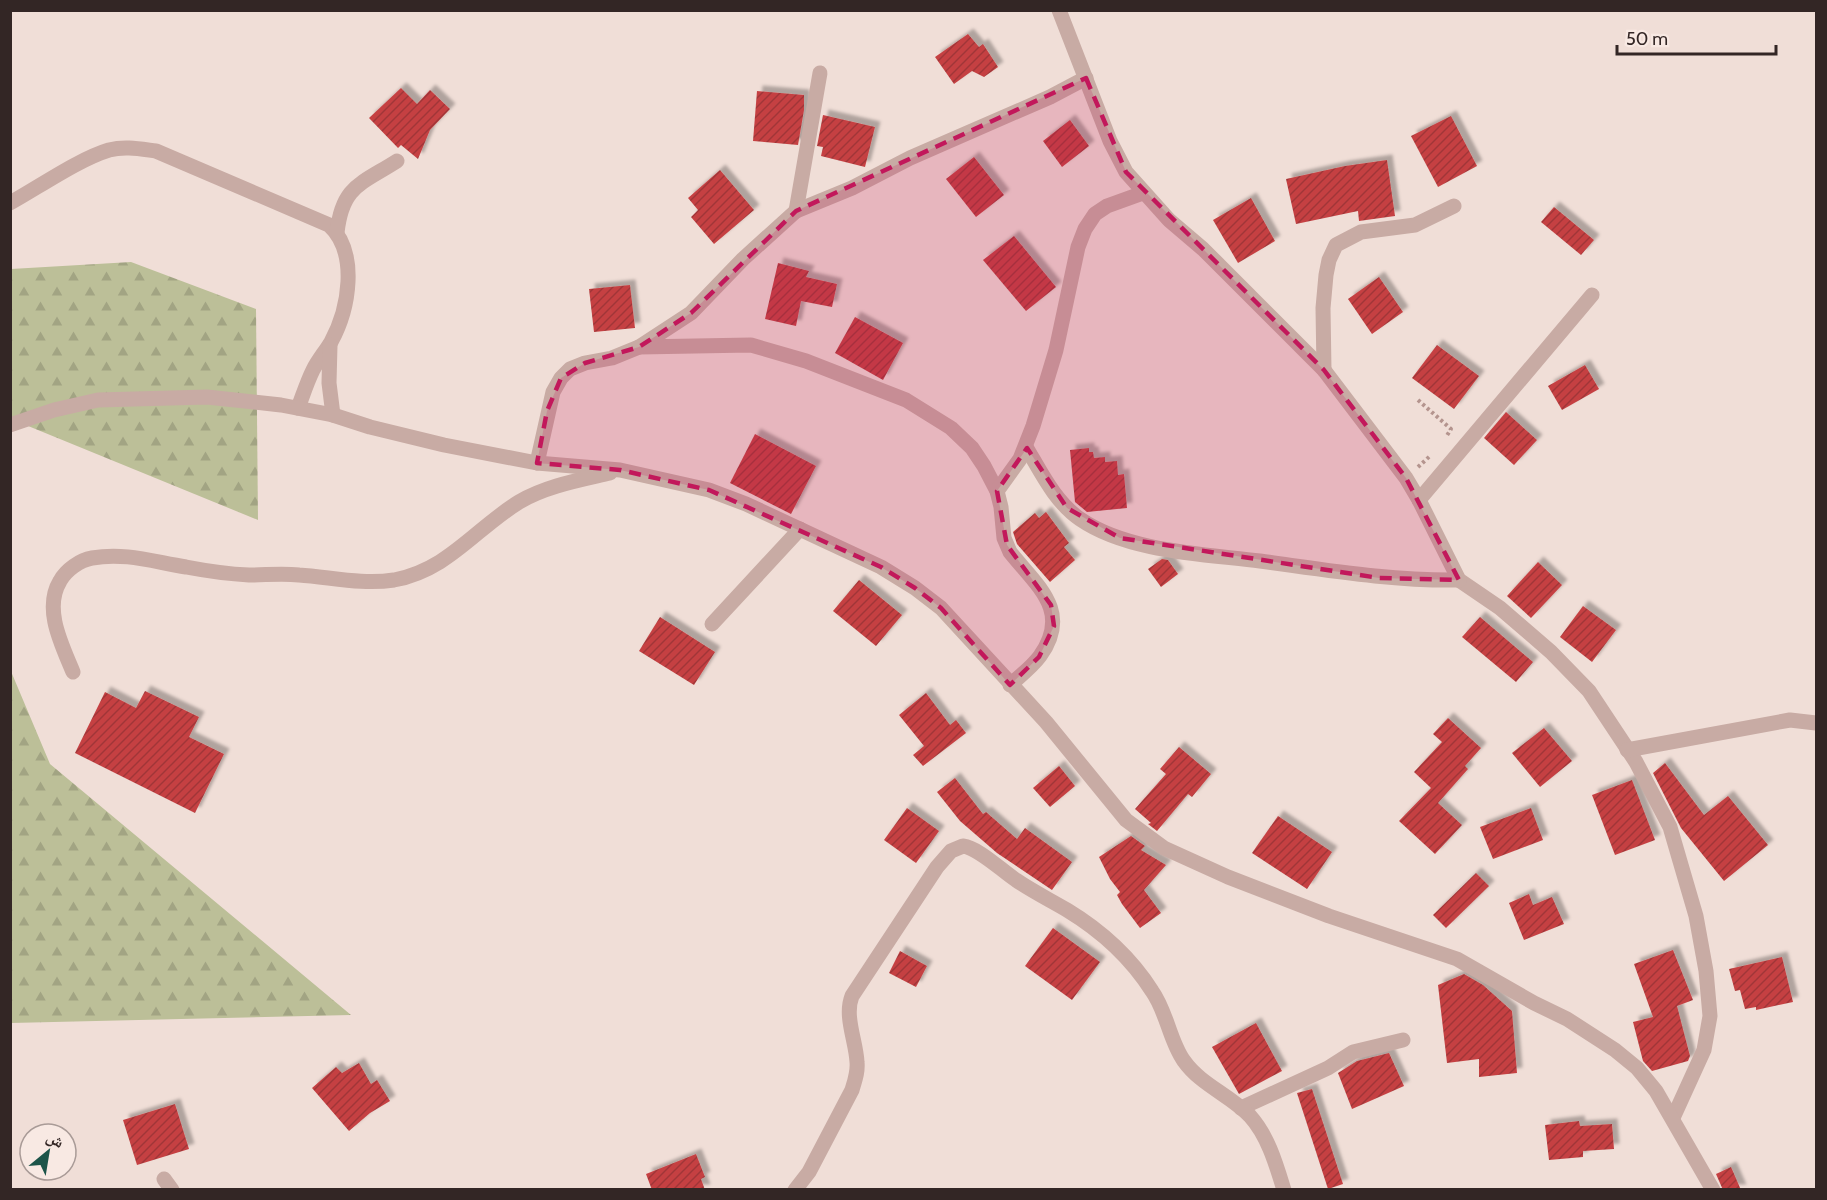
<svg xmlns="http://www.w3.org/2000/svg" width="1827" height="1200" font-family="Cabin,'Noto Naskh Arabic',sans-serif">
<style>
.forest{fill:url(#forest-firs)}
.building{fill:url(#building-hatch);filter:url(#shadow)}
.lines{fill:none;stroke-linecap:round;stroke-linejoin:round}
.path{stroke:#b4948e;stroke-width:4;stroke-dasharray:3 3;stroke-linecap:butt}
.minor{stroke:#c8aba4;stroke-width:15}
.marked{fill:#c2185b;fill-opacity:0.2;stroke:#c2185b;stroke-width:4.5;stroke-dasharray:12 8;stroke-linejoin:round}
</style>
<defs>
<pattern id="forest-firs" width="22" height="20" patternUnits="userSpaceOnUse" patternTransform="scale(1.5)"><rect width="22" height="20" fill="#bcbf98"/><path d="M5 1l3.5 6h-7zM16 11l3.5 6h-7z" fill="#a2a483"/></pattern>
<pattern id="building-hatch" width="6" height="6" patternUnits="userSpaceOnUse" patternTransform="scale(1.5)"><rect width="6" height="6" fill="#c54143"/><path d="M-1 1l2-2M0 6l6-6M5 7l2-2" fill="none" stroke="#a13638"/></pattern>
<filter id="shadow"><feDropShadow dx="5.5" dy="-5.5" stdDeviation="1.5" flood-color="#0004"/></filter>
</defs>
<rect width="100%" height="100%" fill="#f0ded7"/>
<!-- forest -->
<g class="forest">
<path d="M 131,262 L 256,309 L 258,520 L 11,419 L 11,269 Z"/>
<path d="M 10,669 L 50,764 L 351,1015 L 11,1023 Z"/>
</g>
<!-- building -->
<g class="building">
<path d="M 968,34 L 979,47 L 983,44 L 998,67 L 984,77 L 972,71 L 954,84 L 935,57 Z"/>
<path d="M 401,88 L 417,104 L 430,90 L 450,109 L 430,130 L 418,159 L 401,145 L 398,148 L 369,118 Z"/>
<path d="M 757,91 L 804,95 L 804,110 L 798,145 L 753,141 Z"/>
<path d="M 823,115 L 875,127 L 865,167 L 821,156 L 823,147 L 817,146 Z"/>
<path d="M 1451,116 L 1477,166 L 1438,187 L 1411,136 Z"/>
<path d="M 1070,120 L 1089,146 L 1062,167 L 1043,141 Z"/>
<path d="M 974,157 L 1004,195 L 976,217 L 946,179 Z"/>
<path d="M 1387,160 L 1395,216 L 1359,221 L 1358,211 L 1296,224 L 1286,179 L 1345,166 Z"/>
<path d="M 720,170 L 754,210 L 714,244 L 691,217 L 698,210 L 688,198 Z"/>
<path d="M 1251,198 L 1275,241 L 1238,263 L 1213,220 Z"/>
<path d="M 1554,207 L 1594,240 L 1581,255 L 1541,222 Z"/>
<path d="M 1014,236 L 1056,287 L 1026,311 L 983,260 Z"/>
<path d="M 778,263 L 809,271 L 806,277 L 837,284 L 832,307 L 801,301 L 796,326 L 765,319 Z"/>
<path d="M 1379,277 L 1403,312 L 1372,334 L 1348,299 Z"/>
<path d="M 630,285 L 635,328 L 594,332 L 589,289 Z"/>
<path d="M 855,317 L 903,343 L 883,380 L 835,353 Z"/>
<path d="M 1437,345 L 1479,376 L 1454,409 L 1412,378 Z"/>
<path d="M 1585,365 L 1599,389 L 1562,410 L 1548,386 Z"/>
<path d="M 1506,412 L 1537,440 L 1514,465 L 1484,438 Z"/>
<path d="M 755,434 L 816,466 L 791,514 L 730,483 Z"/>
<path d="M 1089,448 L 1089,452 L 1093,452 L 1094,458 L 1105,457 L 1105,462 L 1117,461 L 1118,475 L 1124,474 L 1127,508 L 1087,512 L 1075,502 L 1070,450 Z"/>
<path d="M 1046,512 L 1069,543 L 1064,547 L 1075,560 L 1050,582 L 1017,544 L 1013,532 L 1035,513 L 1039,518 Z"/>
<path d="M 1162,559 L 1168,560 L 1178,574 L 1161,587 L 1148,569 Z"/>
<path d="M 1538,562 L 1562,585 L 1531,618 L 1507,596 Z"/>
<path d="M 859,580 L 902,615 L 876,646 L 833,611 Z"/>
<path d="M 1583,606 L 1616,630 L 1592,662 L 1560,637 Z"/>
<path d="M 660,617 L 715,652 L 694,685 L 639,651 Z"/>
<path d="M 1480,617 L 1533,662 L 1516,682 L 1462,637 Z"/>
<path d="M 145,691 L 199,717 L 189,737 L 224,754 L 195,813 L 75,753 L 105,692 L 136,708 Z"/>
<path d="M 926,693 L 950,725 L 956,720 L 966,733 L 923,766 L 913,755 L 924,746 L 899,715 Z"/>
<path d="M 1448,718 L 1481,748 L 1465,766 L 1468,769 L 1438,803 L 1462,825 L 1435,854 L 1399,821 L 1431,788 L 1414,772 L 1442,742 L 1433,734 Z"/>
<path d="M 1544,728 L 1572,761 L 1540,787 L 1512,753 Z"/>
<path d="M 1179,747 L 1211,774 L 1192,797 L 1188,794 L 1157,831 L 1148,824 L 1151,823 L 1135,809 L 1166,774 L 1160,769 Z"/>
<path d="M 1665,763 L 1704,815 L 1728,796 L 1768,845 L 1724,881 L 1681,828 L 1653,773 Z"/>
<path d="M 1059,766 L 1075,786 L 1050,807 L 1033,788 Z"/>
<path d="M 955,778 L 983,814 L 986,812 L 1017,839 L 1025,828 L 1072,862 L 1052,890 L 997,853 L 960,821 L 937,792 Z"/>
<path d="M 1632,780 L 1655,840 L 1615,855 L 1592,795 Z"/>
<path d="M 907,808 L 939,831 L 916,863 L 884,840 Z"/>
<path d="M 1531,808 L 1543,840 L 1493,859 L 1480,827 Z"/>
<path d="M 1278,816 L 1332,852 L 1307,889 L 1252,853 Z"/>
<path d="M 1131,836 L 1145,846 L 1141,850 L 1166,865 L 1144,890 L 1161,913 L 1140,928 L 1122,904 L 1117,895 L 1120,892 L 1110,879 L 1099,857 Z"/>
<path d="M 1476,873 L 1489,886 L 1446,928 L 1433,915 Z"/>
<path d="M 1529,894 L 1533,905 L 1552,897 L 1564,924 L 1524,940 L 1509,903 Z"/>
<path d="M 1053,928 L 1100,962 L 1072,1000 L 1025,966 Z"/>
<path d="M 1673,950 L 1693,1000 L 1677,1006 L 1690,1056 L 1688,1061 L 1652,1071 L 1643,1061 L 1633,1022 L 1653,1017 L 1634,964 Z"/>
<path d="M 900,951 L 927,966 L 916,987 L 889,973 Z"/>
<path d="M 1782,957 L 1793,1002 L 1756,1010 L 1756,1007 L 1745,1009 L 1740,990 L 1735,991 L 1729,969 Z"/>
<path d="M 1464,974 L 1483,985 L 1512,1011 L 1517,1073 L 1479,1077 L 1479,1059 L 1447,1063 L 1438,985 Z"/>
<path d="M 1256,1023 L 1282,1071 L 1239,1094 L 1212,1047 Z"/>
<path d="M 1389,1053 L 1404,1086 L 1352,1109 L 1338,1073 L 1357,1061 Z"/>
<path d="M 359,1063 L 371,1084 L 377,1080 L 390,1101 L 370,1113 L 349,1131 L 312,1088 L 336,1067 L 342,1073 Z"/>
<path d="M 1312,1089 L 1343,1184 L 1328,1189 L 1297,1093 Z"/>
<path d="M 175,1104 L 189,1149 L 137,1165 L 123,1120 Z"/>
<path d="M 1579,1121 L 1580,1126 L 1612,1124 L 1614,1149 L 1583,1151 L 1583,1157 L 1549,1160 L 1545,1125 Z"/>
<path d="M 696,1154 L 705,1177 L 701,1179 L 705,1190 L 652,1190 L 646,1174 Z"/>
<path d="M 1731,1167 L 1741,1190 L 1723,1190 L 1716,1174 Z"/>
</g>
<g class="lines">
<!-- path -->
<g class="path">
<path d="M 1418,400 L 1451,429 L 1446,437"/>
<path d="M 1418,467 L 1430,456"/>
</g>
<!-- minor -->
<g class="minor">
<path d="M 1059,10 L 1110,141 L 1126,172 L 1169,220 L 1203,249 L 1324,370 L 1406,478 L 1419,500 L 1459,580 L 1500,608 L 1551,652 L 1589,691 L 1636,762 L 1670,827 L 1696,916 L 1706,971 L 1710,1016 L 1704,1050 L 1673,1118"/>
<path d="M 10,203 C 39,187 79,159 109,150 C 125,146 140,149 156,151 L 329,225 C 359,253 349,309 331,342 C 325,352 318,360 313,370 C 307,382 303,395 298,408"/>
<path d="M 796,211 L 820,73"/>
<path d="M 337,233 C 342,186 361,184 397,161"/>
<path d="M 330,345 L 329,383 L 333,415"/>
<path d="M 639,347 L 751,345 L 806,361 L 906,400 L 951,428 L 972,448 L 984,466 L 997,491 L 1001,507 L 1004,538 L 1010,552 C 1037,586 1072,611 1040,656 C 1032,667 1020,676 1010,685"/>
<path d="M 1324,370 L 1323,308 L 1326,275 L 1329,260 L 1336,245 L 1361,232 L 1415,225 L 1454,206"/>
<path d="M 10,425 L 54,410 L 98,400 L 207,397 L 281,405 L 333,415 L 370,427 L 444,445 L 537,463 L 620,470 L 709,490 L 746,504 L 881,567 L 915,588 L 941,608 L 1046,722 L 1126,820 L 1164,848 L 1228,877 L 1329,916 L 1457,959 L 1534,1003 L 1567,1019 L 1615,1050 L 1637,1068 L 1656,1091 L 1713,1190"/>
<path d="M 1026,447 C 1041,472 1055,502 1080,519 C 1128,552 1204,554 1260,561 C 1327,570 1392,581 1459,580"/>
<path d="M 537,463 L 553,392 L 561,378 L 570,369 L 585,363 L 612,358 L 639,347 L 691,313 L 743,259 L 796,211 L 852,188 L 910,158 L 1050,97 L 1086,78"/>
<path d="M 997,491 L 1020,459 L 1033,426 L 1056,350 L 1078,247 L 1085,229 L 1095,214 L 1107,206 L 1143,193"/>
<path d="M 1419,500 L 1592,295"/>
<path d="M 712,624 L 800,529"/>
<path d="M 73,672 C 62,645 43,609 60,581 C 66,570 80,560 92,558 C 125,552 154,562 186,567 C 207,571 228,574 249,575 C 266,575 282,573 299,575 C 330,577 362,585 394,580 C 448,570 475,529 519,502 C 546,486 580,480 610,473"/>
<path d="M 1627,750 L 1790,720 L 1816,723"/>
<path d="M 1241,1108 L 1328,1068 L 1353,1052 L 1403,1040"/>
<path d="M 164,1179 L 172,1190"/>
<path d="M 795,1190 L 809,1172 L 852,1090 C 855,1080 858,1072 857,1062 C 856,1041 844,1016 852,996 L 937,867 L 951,851 L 963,846 C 979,848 1002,871 1016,880 C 1032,891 1050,900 1067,910 C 1100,930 1131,958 1152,991 C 1167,1012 1170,1042 1184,1061 C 1201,1085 1230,1095 1250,1116 C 1268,1136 1276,1164 1284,1190"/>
</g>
</g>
<!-- marked area -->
<path class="marked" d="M 1086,78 L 1126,172 L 1324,370 L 1406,478 L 1459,580 L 1379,578 L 1120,538 L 1067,508 L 1027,448 L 997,491 L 1007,545 L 1051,605 L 1054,626 L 1039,657 L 1010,685 L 941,608 L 915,588 L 881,567 L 709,490 L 620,470 L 537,463 L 547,411 L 561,378 L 585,363 L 639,347 L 691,313 L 796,211 Z"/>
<!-- border -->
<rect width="1827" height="1200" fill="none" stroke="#332625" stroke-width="24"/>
<!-- north arrow -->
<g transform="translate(48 1152) rotate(30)"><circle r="28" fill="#f8e9e3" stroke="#a99b97" stroke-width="1.5"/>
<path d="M0-4.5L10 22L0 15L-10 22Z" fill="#1c5449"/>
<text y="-9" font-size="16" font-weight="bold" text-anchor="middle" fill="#332625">ش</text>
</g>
<!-- scale -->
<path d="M1617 45v9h159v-9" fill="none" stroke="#332625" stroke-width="3"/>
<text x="1626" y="45" font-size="18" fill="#332625" stroke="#f8e9e3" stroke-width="4.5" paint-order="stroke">50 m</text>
</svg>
